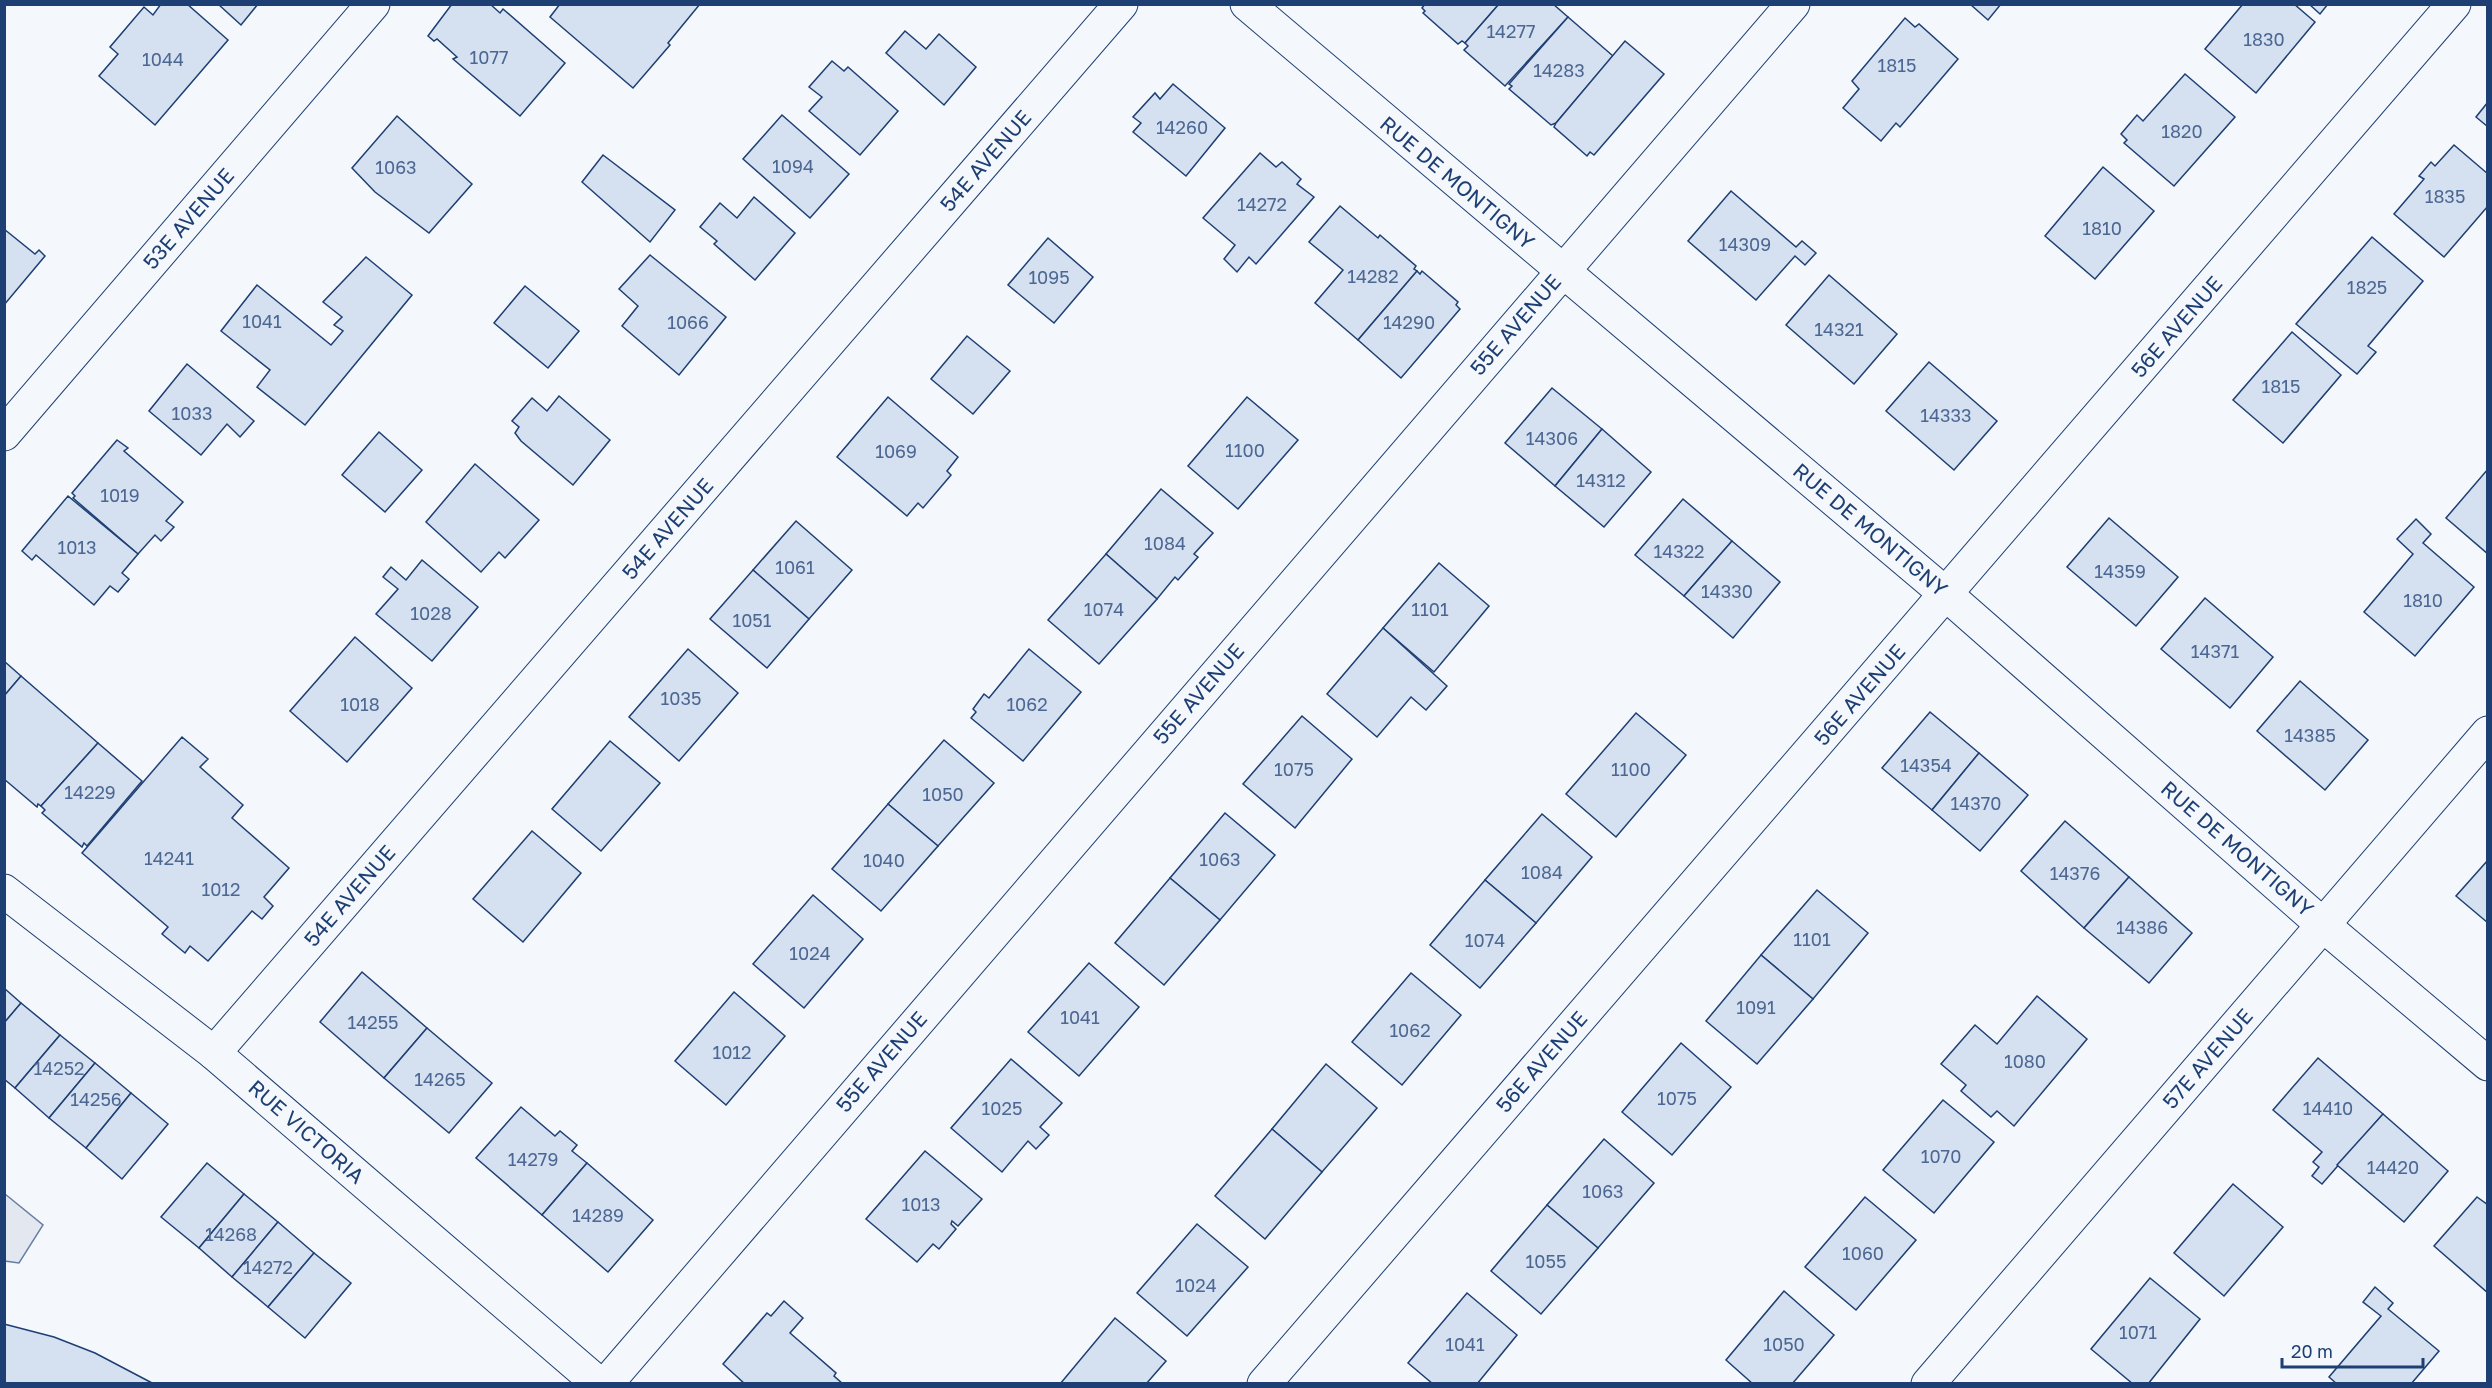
<svg xmlns="http://www.w3.org/2000/svg" width="2492" height="1388" font-family="'Golos Text',sans-serif">
<style>
.parking{fill:#e3e8f0;stroke:#687fa3;stroke-width:1.5}
.building{fill:#d5e0f0;stroke:#1d3f73;stroke-width:1.5}
.lines{fill:none;stroke-linecap:round;stroke-linejoin:round}
.minor-casing{stroke:#1d3f73;stroke-width:35}
.minor{stroke:#f4f7fb;stroke-width:33}
.labels{text-anchor:middle;stroke-width:4.5;stroke-linejoin:round;paint-order:stroke}
.number-label{font-size:18px;fill:#4b6792}
.street-label{font-size:21px;fill:#1d3f73;stroke:#f4f7fb}
</style>
<rect width="100%" height="100%" fill="#f4f7fb"/>
<!-- parking -->
<path class="parking" d="M 5,1194 L 43,1225 L 19,1263 L 5,1261 Z"/>
<!-- building -->
<g class="building">
<path d="M 161,4 L 187,4 L 228,40 L 155,125 L 99,76 L 118,54 L 110,47 L 144,7 L 153,15 Z"/>
<path d="M 218,4 L 258,4 L 241,25 Z"/>
<path d="M 452,4 L 490,4 L 500,13 L 503,9 L 565,63 L 520,116 L 453,59 L 457,57 L 437,39 L 434,41 L 428,36 Z"/>
<path d="M 560,4 L 700,4 L 668,43 L 670,45 L 633,88 L 550,17 Z"/>
<path d="M 1425,4 L 1499,4 L 1465,43 L 1462,41 L 1458,44 L 1423,13 L 1425,11 L 1422,8 Z"/>
<path d="M 1499,4 L 1553,4 L 1568,17 L 1505,86 L 1464,50 L 1468,46 L 1465,43 Z"/>
<path d="M 1970,4 L 2001,4 L 1988,20 Z"/>
<path d="M 2243,4 L 2294,4 L 2315,22 L 2256,93 L 2205,49 Z"/>
<path d="M 2309,4 L 2328,4 L 2320,14 Z"/>
<path d="M 1568,17 L 1613,56 L 1556,123 L 1551,125 L 1509,89 L 1512,86 L 1509,84 Z"/>
<path d="M 1905,18 L 1915,27 L 1919,24 L 1958,59 L 1900,127 L 1896,123 L 1881,141 L 1843,108 L 1859,89 L 1852,81 Z"/>
<path d="M 905,31 L 926,49 L 939,34 L 976,67 L 944,105 L 886,53 Z"/>
<path d="M 1625,41 L 1664,74 L 1594,155 L 1590,152 L 1587,156 L 1554,127 L 1556,123 Z"/>
<path d="M 832,61 L 844,71 L 848,67 L 898,111 L 860,155 L 809,111 L 822,97 L 809,87 Z"/>
<path d="M 2185,74 L 2235,117 L 2174,186 L 2124,143 L 2127,140 L 2121,134 L 2137,115 L 2143,121 Z"/>
<path d="M 1173,84 L 1225,128 L 1186,176 L 1133,132 L 1141,123 L 1133,117 L 1155,93 L 1160,99 Z"/>
<path d="M 2488,102 L 2488,127 L 2476,117 Z"/>
<path d="M 782,115 L 849,174 L 810,218 L 743,159 Z"/>
<path d="M 397,116 L 472,184 L 429,233 L 375,192 L 352,168 Z"/>
<path d="M 2454,145 L 2488,174 L 2488,206 L 2444,257 L 2394,214 L 2424,179 L 2419,176 L 2431,162 L 2435,166 Z"/>
<path d="M 1260,153 L 1276,167 L 1282,162 L 1301,179 L 1297,184 L 1314,197 L 1256,264 L 1249,257 L 1237,272 L 1224,259 L 1235,245 L 1203,218 Z"/>
<path d="M 603,155 L 675,210 L 650,242 L 582,182 Z"/>
<path d="M 2103,167 L 2154,211 L 2095,279 L 2045,236 Z"/>
<path d="M 1731,191 L 1796,247 L 1802,241 L 1816,253 L 1805,265 L 1795,256 L 1756,300 L 1688,241 Z"/>
<path d="M 754,197 L 795,233 L 755,280 L 714,244 L 717,241 L 700,227 L 720,203 L 737,218 Z"/>
<path d="M 1340,206 L 1378,238 L 1380,235 L 1416,266 L 1414,269 L 1417,271 L 1358,340 L 1315,303 L 1343,270 L 1309,242 Z"/>
<path d="M 4,229 L 35,254 L 39,250 L 45,256 L 4,305 Z"/>
<path d="M 2372,237 L 2423,281 L 2368,346 L 2376,352 L 2357,374 L 2296,324 Z"/>
<path d="M 1048,238 L 1093,277 L 1054,323 L 1008,285 Z"/>
<path d="M 650,255 L 726,317 L 679,375 L 622,326 L 638,306 L 619,289 Z"/>
<path d="M 366,257 L 412,295 L 305,425 L 257,387 L 270,370 L 221,331 L 257,285 L 331,345 L 343,331 L 334,325 L 342,317 L 323,302 Z"/>
<path d="M 1417,271 L 1420,274 L 1422,271 L 1458,302 L 1456,305 L 1460,309 L 1401,378 L 1358,340 Z"/>
<path d="M 1829,275 L 1897,334 L 1854,384 L 1786,325 Z"/>
<path d="M 525,286 L 579,331 L 548,368 L 494,323 Z"/>
<path d="M 2292,332 L 2341,375 L 2283,443 L 2233,400 Z"/>
<path d="M 967,336 L 1010,371 L 973,414 L 931,379 Z"/>
<path d="M 1929,362 L 1997,421 L 1954,470 L 1886,411 Z"/>
<path d="M 187,364 L 254,421 L 240,437 L 227,424 L 201,455 L 149,411 Z"/>
<path d="M 1552,388 L 1602,429 L 1555,486 L 1505,443 Z"/>
<path d="M 559,396 L 610,440 L 573,485 L 521,441 L 515,433 L 519,427 L 512,421 L 532,398 L 547,411 Z"/>
<path d="M 888,397 L 958,457 L 947,471 L 951,475 L 923,508 L 918,503 L 907,516 L 837,457 Z"/>
<path d="M 1247,397 L 1298,440 L 1238,509 L 1188,466 Z"/>
<path d="M 1602,429 L 1651,472 L 1604,527 L 1555,486 Z"/>
<path d="M 379,432 L 422,470 L 385,512 L 342,475 Z"/>
<path d="M 117,440 L 128,448 L 124,451 L 183,502 L 166,521 L 174,527 L 161,541 L 155,535 L 138,554 L 73,498 L 75,496 L 72,493 Z"/>
<path d="M 475,464 L 539,520 L 505,558 L 499,552 L 481,572 L 426,522 Z"/>
<path d="M 2488,469 L 2488,554 L 2446,518 Z"/>
<path d="M 1161,489 L 1213,533 L 1194,554 L 1198,557 L 1178,580 L 1175,577 L 1157,599 L 1106,554 Z"/>
<path d="M 68,496 L 138,554 L 122,573 L 129,579 L 118,592 L 110,586 L 94,605 L 36,555 L 32,560 L 22,551 Z"/>
<path d="M 1683,499 L 1732,541 L 1684,596 L 1635,555 Z"/>
<path d="M 2109,518 L 2178,577 L 2136,626 L 2067,567 Z"/>
<path d="M 2416,519 L 2431,534 L 2423,543 L 2474,587 L 2415,656 L 2364,612 L 2413,554 L 2397,539 Z"/>
<path d="M 796,521 L 852,570 L 809,619 L 753,570 Z"/>
<path d="M 1732,541 L 1780,582 L 1733,638 L 1684,596 Z"/>
<path d="M 1106,554 L 1157,599 L 1099,664 L 1048,620 Z"/>
<path d="M 422,560 L 478,607 L 432,661 L 376,614 L 398,589 L 383,577 L 391,567 L 406,580 Z"/>
<path d="M 1439,563 L 1489,606 L 1434,672 L 1383,628 Z"/>
<path d="M 753,570 L 809,619 L 767,668 L 710,619 Z"/>
<path d="M 2205,598 L 2273,657 L 2230,708 L 2161,649 Z"/>
<path d="M 1383,628 L 1447,686 L 1426,710 L 1411,697 L 1377,737 L 1327,694 Z"/>
<path d="M 355,637 L 412,688 L 347,762 L 290,711 Z"/>
<path d="M 688,649 L 738,693 L 679,761 L 629,717 Z"/>
<path d="M 1029,649 L 1081,692 L 1023,761 L 971,718 L 976,712 L 973,709 L 984,694 L 989,698 Z"/>
<path d="M 4,661 L 21,676 L 4,696 Z"/>
<path d="M 21,676 L 98,743 L 41,806 L 38,804 L 37,807 L 4,779 L 4,696 Z"/>
<path d="M 2300,681 L 2368,740 L 2325,790 L 2257,731 Z"/>
<path d="M 1930,712 L 1979,753 L 1932,810 L 1882,768 Z"/>
<path d="M 1636,713 L 1686,755 L 1616,837 L 1566,794 Z"/>
<path d="M 1302,716 L 1352,759 L 1295,828 L 1243,784 Z"/>
<path d="M 182,737 L 208,759 L 200,767 L 243,805 L 232,818 L 289,868 L 264,897 L 273,906 L 262,919 L 252,911 L 208,961 L 190,946 L 185,953 L 162,934 L 168,927 L 82,853 Z"/>
<path d="M 944,740 L 994,783 L 938,846 L 888,804 Z"/>
<path d="M 610,741 L 660,783 L 601,851 L 552,809 Z"/>
<path d="M 98,743 L 142,781 L 87,846 L 84,843 L 82,847 L 42,813 L 45,810 L 41,806 Z"/>
<path d="M 1979,753 L 2028,795 L 1980,851 L 1932,810 Z"/>
<path d="M 888,804 L 938,846 L 881,911 L 832,869 Z"/>
<path d="M 1225,813 L 1275,855 L 1220,920 L 1170,878 Z"/>
<path d="M 1542,814 L 1592,857 L 1536,923 L 1485,880 Z"/>
<path d="M 2065,821 L 2129,877 L 2084,928 L 2021,871 Z"/>
<path d="M 532,831 L 581,873 L 523,942 L 473,899 Z"/>
<path d="M 2488,860 L 2488,923 L 2456,896 Z"/>
<path d="M 2129,877 L 2192,933 L 2149,983 L 2084,928 Z"/>
<path d="M 1170,878 L 1220,920 L 1164,985 L 1115,943 Z"/>
<path d="M 1485,880 L 1536,923 L 1480,988 L 1430,945 Z"/>
<path d="M 1817,890 L 1868,933 L 1813,999 L 1761,955 Z"/>
<path d="M 813,895 L 863,939 L 804,1008 L 753,964 Z"/>
<path d="M 1761,955 L 1813,999 L 1757,1064 L 1706,1021 Z"/>
<path d="M 1089,963 L 1139,1007 L 1079,1076 L 1028,1032 Z"/>
<path d="M 362,972 L 427,1028 L 384,1078 L 320,1022 Z"/>
<path d="M 1411,973 L 1461,1015 L 1402,1085 L 1352,1042 Z"/>
<path d="M 4,988 L 21,1003 L 4,1023 Z"/>
<path d="M 734,992 L 785,1036 L 726,1105 L 675,1061 Z"/>
<path d="M 2037,996 L 2087,1039 L 2014,1126 L 1997,1111 L 1991,1117 L 1961,1091 L 1966,1085 L 1941,1064 L 1975,1025 L 1997,1044 Z"/>
<path d="M 21,1003 L 60,1035 L 15,1088 L 4,1079 L 4,1023 Z"/>
<path d="M 427,1028 L 492,1083 L 449,1133 L 384,1078 Z"/>
<path d="M 60,1035 L 95,1063 L 49,1118 L 15,1088 Z"/>
<path d="M 1681,1043 L 1731,1087 L 1672,1155 L 1622,1112 Z"/>
<path d="M 2318,1058 L 2383,1114 L 2322,1184 L 2312,1176 L 2319,1167 L 2313,1162 L 2322,1152 L 2273,1110 Z"/>
<path d="M 1011,1059 L 1062,1103 L 1040,1127 L 1049,1135 L 1036,1149 L 1028,1141 L 1002,1172 L 951,1128 Z"/>
<path d="M 95,1063 L 131,1093 L 86,1148 L 49,1118 Z"/>
<path d="M 1326,1064 L 1377,1108 L 1322,1172 L 1272,1129 Z"/>
<path d="M 131,1093 L 168,1124 L 122,1179 L 86,1148 Z"/>
<path d="M 1943,1100 L 1994,1142 L 1934,1213 L 1883,1170 Z"/>
<path d="M 521,1107 L 555,1136 L 560,1131 L 577,1145 L 572,1151 L 587,1163 L 542,1215 L 476,1158 Z"/>
<path d="M 2383,1114 L 2448,1171 L 2404,1222 L 2337,1165 Z"/>
<path d="M 1272,1129 L 1322,1172 L 1265,1239 L 1215,1196 Z"/>
<path d="M 1604,1139 L 1654,1183 L 1598,1248 L 1547,1205 Z"/>
<path d="M 925,1151 L 982,1199 L 958,1226 L 952,1221 L 951,1224 L 956,1229 L 939,1249 L 933,1244 L 917,1262 L 866,1219 Z"/>
<path d="M 207,1163 L 244,1194 L 199,1248 L 161,1217 Z"/>
<path d="M 587,1163 L 653,1220 L 608,1272 L 542,1215 Z"/>
<path d="M 2233,1184 L 2283,1227 L 2224,1296 L 2174,1253 Z"/>
<path d="M 244,1194 L 278,1222 L 232,1277 L 199,1248 Z"/>
<path d="M 1865,1197 L 1916,1240 L 1856,1310 L 1805,1267 Z"/>
<path d="M 2477,1197 L 2488,1205 L 2488,1293 L 2434,1246 Z"/>
<path d="M 1547,1205 L 1598,1248 L 1541,1314 L 1491,1271 Z"/>
<path d="M 278,1222 L 314,1253 L 268,1307 L 232,1277 Z"/>
<path d="M 1197,1224 L 1248,1267 L 1187,1336 L 1137,1293 Z"/>
<path d="M 314,1253 L 351,1283 L 305,1338 L 268,1307 Z"/>
<path d="M 2150,1278 L 2200,1319 L 2148,1384 L 2133,1384 L 2091,1349 Z"/>
<path d="M 2375,1287 L 2393,1303 L 2388,1309 L 2439,1351 L 2411,1384 L 2337,1384 L 2329,1377 L 2381,1316 L 2363,1302 Z"/>
<path d="M 1784,1291 L 1834,1335 L 1792,1384 L 1753,1384 L 1726,1360 Z"/>
<path d="M 1467,1293 L 1517,1335 L 1477,1384 L 1433,1384 L 1408,1363 Z"/>
<path d="M 784,1301 L 803,1318 L 790,1333 L 836,1373 L 834,1376 L 843,1384 L 745,1384 L 723,1364 L 767,1313 L 771,1316 Z"/>
<path d="M 1115,1318 L 1166,1361 L 1146,1384 L 1060,1384 Z"/>
<path d="M 4,1324 L 54,1337 L 95,1353 L 154,1384 L 4,1384 Z"/>
</g>
<g class="lines">
<defs>
<g id="minor">
<path d="M 1247,4 L 1947,595 L 2323,925 L 2488,1064"/>
<path d="M 4,434 L 373,4"/>
<path d="M 4,891 L 214,1053 L 599,1384"/>
<path d="M 214,1053 L 1121,4"/>
<path d="M 606,1384 L 1793,4"/>
<path d="M 1264,1384 L 2454,4"/>
<path d="M 1928,1384 L 2488,733"/>
</g>
</defs>
<!-- minor casing -->
<use href="#minor" class="minor-casing"/>
<!-- minor -->
<use href="#minor" class="minor"/>
</g>
<g class="labels">
<!-- number labels -->
<g class="number-label">
<text x="1511" y="38">14277</text>
<text x="2264" y="46">1830</text>
<text x="489" y="64">1077</text>
<text x="163" y="66">1044</text>
<text x="1897" y="72">1815</text>
<text x="1559" y="77">14283</text>
<text x="1182" y="134">14260</text>
<text x="2182" y="138">1820</text>
<text x="793" y="173">1094</text>
<text x="396" y="174">1063</text>
<text x="2445" y="203">1835</text>
<text x="1262" y="211">14272</text>
<text x="2102" y="235">1810</text>
<text x="1745" y="251">14309</text>
<text x="1373" y="283">14282</text>
<text x="1049" y="284">1095</text>
<text x="2367" y="294">1825</text>
<text x="262" y="328">1041</text>
<text x="688" y="329">1066</text>
<text x="1409" y="329">14290</text>
<text x="1839" y="336">14321</text>
<text x="2281" y="393">1815</text>
<text x="192" y="420">1033</text>
<text x="1946" y="422">14333</text>
<text x="1552" y="445">14306</text>
<text x="1245" y="457">1100</text>
<text x="896" y="458">1069</text>
<text x="1601" y="487">14312</text>
<text x="120" y="502">1019</text>
<text x="1165" y="550">1084</text>
<text x="77" y="554">1013</text>
<text x="1679" y="558">14322</text>
<text x="795" y="574">1061</text>
<text x="2120" y="578">14359</text>
<text x="1727" y="598">14330</text>
<text x="2423" y="607">1810</text>
<text x="1104" y="616">1074</text>
<text x="1430" y="616">1101</text>
<text x="431" y="620">1028</text>
<text x="752" y="627">1051</text>
<text x="2215" y="658">14371</text>
<text x="681" y="705">1035</text>
<text x="360" y="711">1018</text>
<text x="1027" y="711">1062</text>
<text x="2310" y="742">14385</text>
<text x="1926" y="772">14354</text>
<text x="1294" y="776">1075</text>
<text x="1631" y="776">1100</text>
<text x="90" y="799">14229</text>
<text x="943" y="801">1050</text>
<text x="1976" y="810">14370</text>
<text x="169" y="865">14241</text>
<text x="1220" y="866">1063</text>
<text x="884" y="867">1040</text>
<text x="1542" y="879">1084</text>
<text x="2075" y="880">14376</text>
<text x="221" y="896">1012</text>
<text x="2142" y="934">14386</text>
<text x="1812" y="946">1101</text>
<text x="1485" y="947">1074</text>
<text x="810" y="960">1024</text>
<text x="1756" y="1014">1091</text>
<text x="1080" y="1024">1041</text>
<text x="373" y="1029">14255</text>
<text x="1410" y="1037">1062</text>
<text x="732" y="1059">1012</text>
<text x="2025" y="1068">1080</text>
<text x="59" y="1075">14252</text>
<text x="440" y="1086">14265</text>
<text x="1677" y="1105">1075</text>
<text x="96" y="1106">14256</text>
<text x="1002" y="1115">1025</text>
<text x="2328" y="1115">14410</text>
<text x="1941" y="1163">1070</text>
<text x="533" y="1166">14279</text>
<text x="2393" y="1174">14420</text>
<text x="1603" y="1198">1063</text>
<text x="921" y="1211">1013</text>
<text x="598" y="1222">14289</text>
<text x="231" y="1241">14268</text>
<text x="1863" y="1260">1060</text>
<text x="1546" y="1268">1055</text>
<text x="268" y="1274">14272</text>
<text x="1196" y="1292">1024</text>
<text x="2138" y="1339">1071</text>
<text x="1465" y="1351">1041</text>
<text x="1784" y="1351">1050</text>
</g>
<!-- street labels -->
<g class="street-label">
<text transform="translate(986 161) rotate(-49)" y="7">54E AVENUE</text>
<text transform="translate(1457 183) rotate(40)" y="7">RUE DE MONTIGNY</text>
<text transform="translate(189 219) rotate(-49)" y="7">53E AVENUE</text>
<text transform="translate(1516 325) rotate(-49)" y="7">55E AVENUE</text>
<text transform="translate(2177 327) rotate(-49)" y="7">56E AVENUE</text>
<text transform="translate(668 529) rotate(-49)" y="7">54E AVENUE</text>
<text transform="translate(1870 530) rotate(40)" y="7">RUE DE MONTIGNY</text>
<text transform="translate(1199 694) rotate(-49)" y="7">55E AVENUE</text>
<text transform="translate(1860 695) rotate(-49)" y="7">56E AVENUE</text>
<text transform="translate(2237 849) rotate(41)" y="7">RUE DE MONTIGNY</text>
<text transform="translate(350 896) rotate(-49)" y="7">54E AVENUE</text>
<text transform="translate(2208 1059) rotate(-49)" y="7">57E AVENUE</text>
<text transform="translate(882 1062) rotate(-49)" y="7">55E AVENUE</text>
<text transform="translate(1542 1062) rotate(-49)" y="7">56E AVENUE</text>
<text transform="translate(306 1132) rotate(41)" y="7">RUE VICTORIA</text>
</g>
</g>
<!-- border -->
<rect width="2492" height="1388" fill="none" stroke="#1d3f73" stroke-width="12"/>
<!-- scale -->
<path d="M2282 1358v9h141v-9" fill="none" stroke="#1d3f73" stroke-width="3"/>
<text x="2291" y="1358" font-size="18" fill="#1d3f73" stroke="#f4f7fb" stroke-width="4.5" paint-order="stroke">20 m</text>
</svg>
